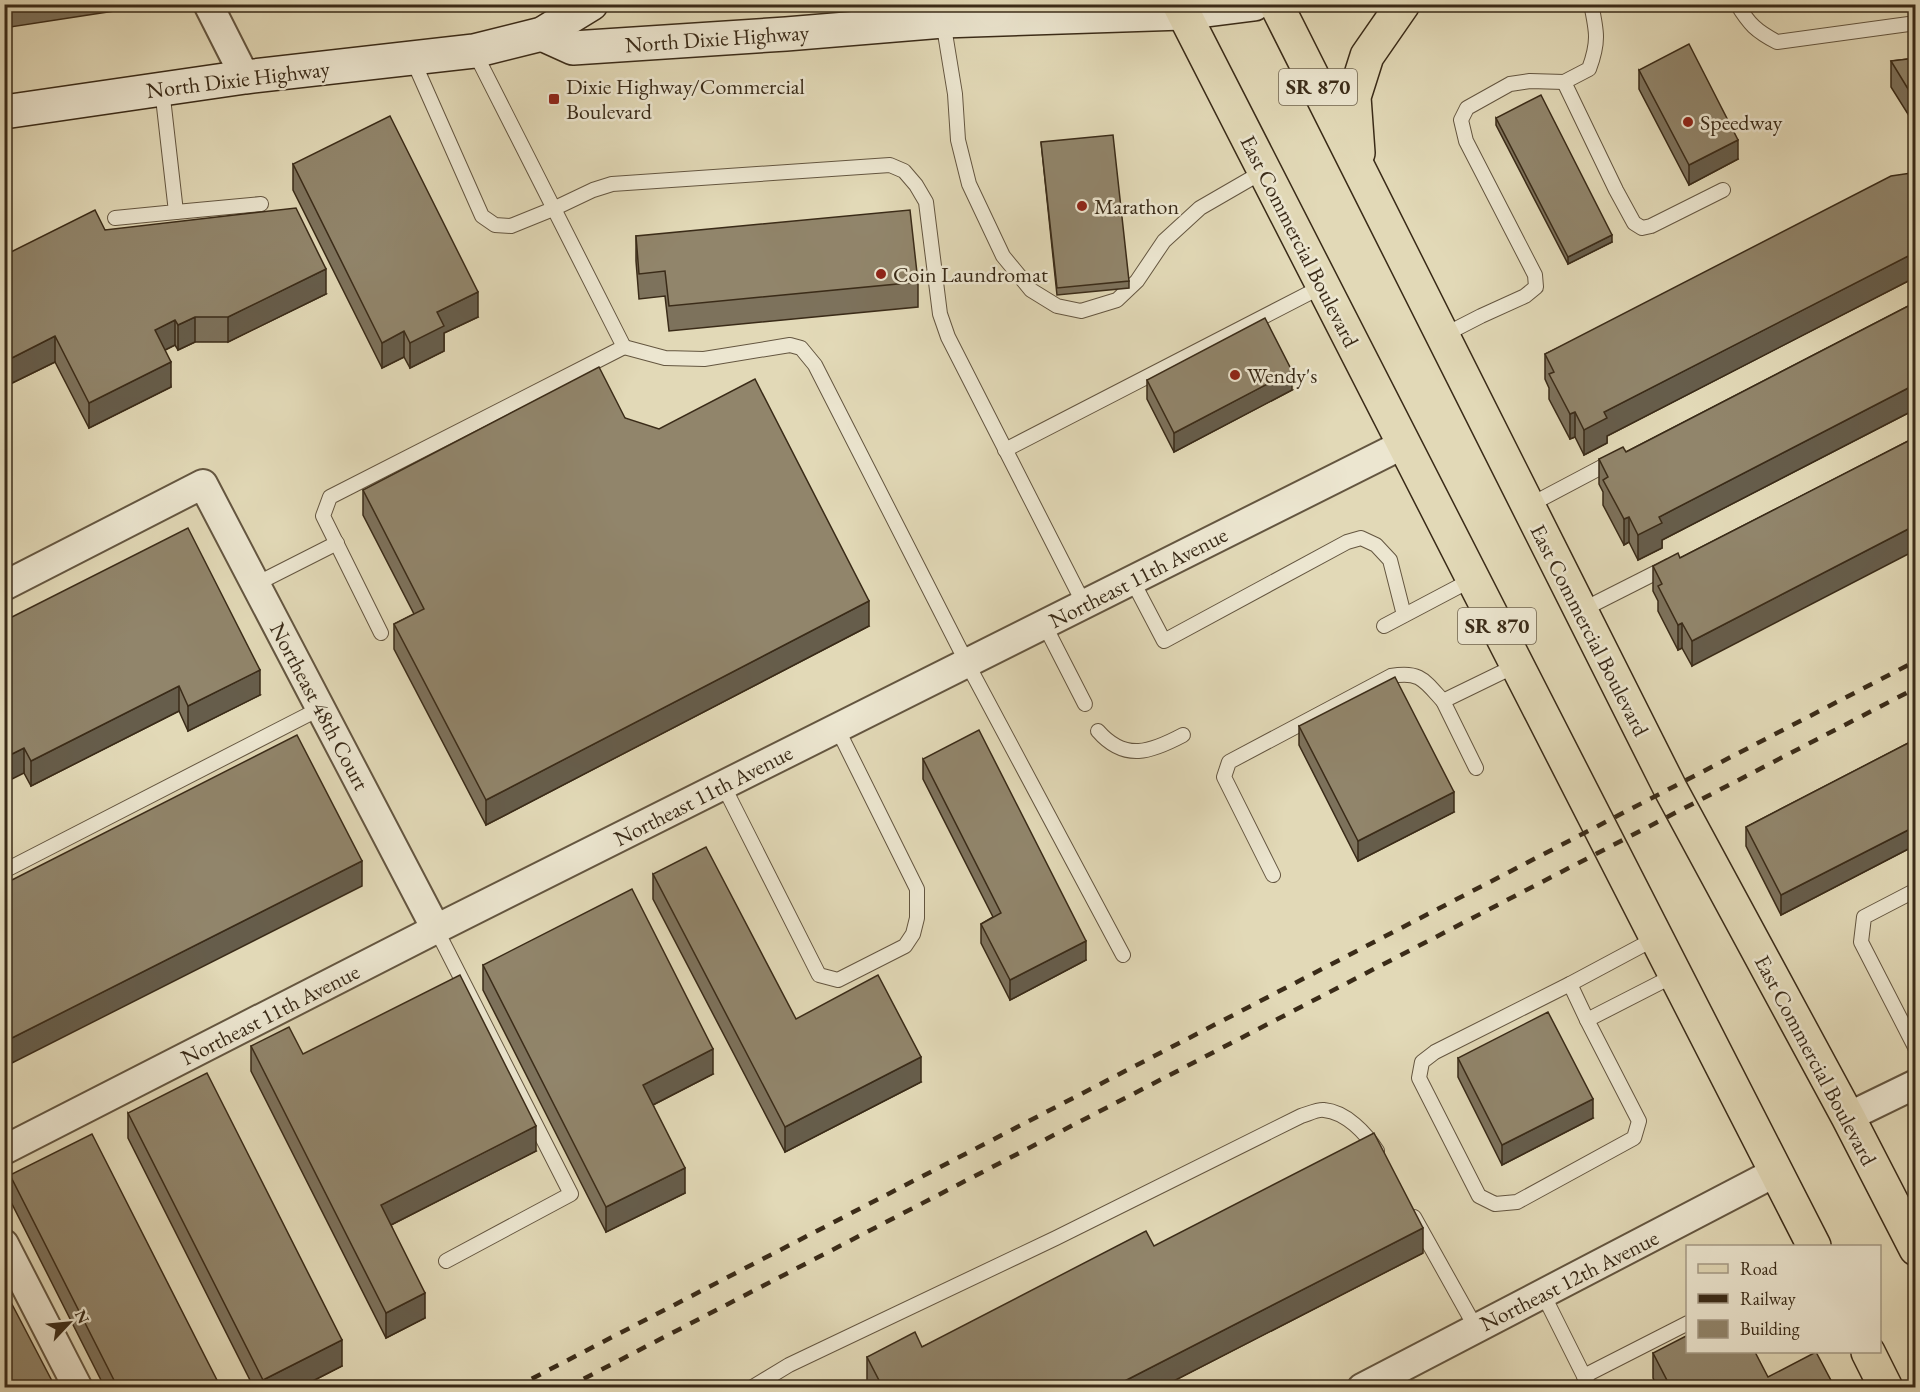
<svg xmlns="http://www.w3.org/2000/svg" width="1920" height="1392" font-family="'EB Garamond',serif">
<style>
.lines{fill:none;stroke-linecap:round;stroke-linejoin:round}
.lane-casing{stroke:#645640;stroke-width:16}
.street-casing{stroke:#645640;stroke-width:32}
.secondary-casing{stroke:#3a2b18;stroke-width:36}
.primary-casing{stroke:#3a2b18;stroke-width:36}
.lane{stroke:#ece6d0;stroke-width:14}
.street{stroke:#ece6d0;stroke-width:28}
.secondary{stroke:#ece6d0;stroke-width:33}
.primary{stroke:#e2d9b7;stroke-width:33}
.rail{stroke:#3a2b18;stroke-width:4.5;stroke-dasharray:10 10;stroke-linecap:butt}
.wall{fill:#7d725c;stroke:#3a2b18;stroke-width:1.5}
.shaded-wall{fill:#665d4b;stroke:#3a2b18;stroke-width:1.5}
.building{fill:#91856b;stroke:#3a2b18;stroke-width:1.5}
.poi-dot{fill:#8f2418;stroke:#ece6d0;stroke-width:2}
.labels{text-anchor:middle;stroke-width:5;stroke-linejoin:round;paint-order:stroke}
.shield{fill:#ece6d0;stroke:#6f634f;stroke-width:1.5}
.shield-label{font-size:21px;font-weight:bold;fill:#3a2b18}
.street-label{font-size:22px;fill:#3a2b18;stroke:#ece6d0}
.poi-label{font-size:22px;fill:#3a2b18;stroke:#ece6d0;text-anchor:start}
</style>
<rect width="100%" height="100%" fill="#e2d9b7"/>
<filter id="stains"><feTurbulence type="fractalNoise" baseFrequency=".00333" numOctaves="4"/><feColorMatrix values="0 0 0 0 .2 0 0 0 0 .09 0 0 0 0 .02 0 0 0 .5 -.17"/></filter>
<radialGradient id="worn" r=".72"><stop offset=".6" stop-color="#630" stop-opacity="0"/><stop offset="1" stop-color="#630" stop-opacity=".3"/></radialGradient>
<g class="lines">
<defs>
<g id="lane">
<path d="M 1591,4 C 1597,32 1599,42 1589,69 L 1564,82 L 1616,190 L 1634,223 L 1642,228 L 1651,226 L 1723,190"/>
<path d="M 1737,4 C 1749,24 1756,31 1777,42 L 1916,23"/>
<path d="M 943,21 L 955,94 L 958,140 L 969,184 L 1003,256 L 1031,290 L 1057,306 L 1081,311 L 1117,300 L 1137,281 L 1164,241 L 1200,208 L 1264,171"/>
<path d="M 412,58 L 482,216 L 495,225 L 511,226 L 553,209 L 593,190 L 612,184 L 890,165 L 904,171 L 916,185 L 926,202 L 940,314 L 948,337 L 1084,604"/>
<path d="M 176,212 L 261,204"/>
<path d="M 115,218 L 176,212 L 162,89"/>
<path d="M 1442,336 L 1481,316 L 1525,296 L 1536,287 L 1535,275 L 1466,141 L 1461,120 L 1467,108 L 1510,84 L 1530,81 L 1564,82"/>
<path d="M 624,347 L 665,358 L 704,359 L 790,345 L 801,348 L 815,365 L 967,663 L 1123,955"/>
<path d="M 1005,450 L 1323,286"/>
<path d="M 1528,506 L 1613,461"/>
<path d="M 1132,580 L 1164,641 L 1347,542 L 1361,538 L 1376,545 L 1390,560 L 1404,615"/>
<path d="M 256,584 L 337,543"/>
<path d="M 1580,611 L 1669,566"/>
<path d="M 1044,624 L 1085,704"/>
<path d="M 1384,626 L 1473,579"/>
<path d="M 381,633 L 323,516 L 330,497 L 624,347 L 474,51"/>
<path d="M 1098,731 C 1125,762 1151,752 1183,735"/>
<path d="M 1476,768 L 1443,701 L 1517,665"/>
<path d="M 723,785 L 819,975 L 838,980 L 905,946 L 913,934 L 917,918 L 917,889 L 837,728"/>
<path d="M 4,871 L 321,708"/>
<path d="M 1273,875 L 1224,777 L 1229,762 L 1391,676 C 1420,671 1424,680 1443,701"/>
<path d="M 1916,890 L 1864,917 L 1861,942 L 1916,1049"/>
<path d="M 436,929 L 571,1194 L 446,1261"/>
<path d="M 1656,938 L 1570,984 L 1435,1052 L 1422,1062 L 1419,1078 L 1479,1196 L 1495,1204 L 1517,1202 L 1634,1138 L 1639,1121 L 1587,1020 L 1675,975"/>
<path d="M 1570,984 L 1587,1020"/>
<path d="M 1414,1217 L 1476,1328"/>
<path d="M 1543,1294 L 1590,1388"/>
<path d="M 1584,1376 L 1688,1323"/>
<path d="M 751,1388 L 789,1365 L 1056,1238 L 1301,1116 C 1308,1114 1318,1109 1324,1110 C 1346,1112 1366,1133 1377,1151"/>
</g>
<g id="street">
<path d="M 208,4 L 245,77"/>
<path d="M 4,586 L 203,484 L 436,929"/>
<path d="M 1848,1117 L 1916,1084"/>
<path d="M 4,1150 L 436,929 L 1404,444"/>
<path d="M 4,1244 L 78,1388"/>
<path d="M 1362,1388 L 1776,1172"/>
</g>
<g id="secondary">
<path d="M 542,34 L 573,48 L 786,34 L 943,21 L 1183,13 L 1254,4"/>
<path d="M 4,112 L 245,77 L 474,51 L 542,34 L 591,4"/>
</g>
<g id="primary">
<path d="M 1179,4 L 1814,1246"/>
<path d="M 1276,4 L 1670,788 L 1848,1117 L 1916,1249"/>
<path d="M 1358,153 L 1354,97 L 1367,56 L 1403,4"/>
<path d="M 1868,1352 L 1886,1388"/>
</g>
</defs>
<!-- lane casing -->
<use href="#lane" class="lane-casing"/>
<!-- street casing -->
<use href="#street" class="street-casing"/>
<!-- secondary casing -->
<use href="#secondary" class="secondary-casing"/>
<!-- primary casing -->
<use href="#primary" class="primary-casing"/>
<!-- lane -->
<use href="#lane" class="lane"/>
<!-- street -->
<use href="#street" class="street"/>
<!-- secondary -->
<use href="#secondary" class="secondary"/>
<!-- primary -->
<use href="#primary" class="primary"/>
<!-- rail -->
<g class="rail">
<path d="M 514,1388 L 1916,661"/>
<path d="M 566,1388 L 1916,688"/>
</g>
</g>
<!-- wall -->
<g class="wall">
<path d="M 4,4 L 140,4 L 140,7 L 4,28 Z"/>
<path d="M 1916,58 L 1916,127 L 1891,87 L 1891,61 Z"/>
<path d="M 1639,70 L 1738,159 L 1689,185 L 1639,89 Z"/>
<path d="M 1496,118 L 1612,242 L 1568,264 L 1496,125 Z"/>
<path d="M 1041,142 L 1129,281 L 1129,288 L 1057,295 Z"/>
<path d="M 293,164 L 478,317 L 444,333 L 444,351 L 410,368 L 404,357 L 382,368 L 293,190 Z"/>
<path d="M 1916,183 L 1916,277 L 1607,436 L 1607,443 L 1584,455 L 1575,437 L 1570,439 L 1549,399 L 1549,388 L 1545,379 L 1545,354 Z"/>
<path d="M 105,230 L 326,294 L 228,342 L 195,342 L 178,350 L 175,345 L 165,350 L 171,387 L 89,428 L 55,362 L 4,387 L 4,238 L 11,252 Z"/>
<path d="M 636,236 L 918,282 L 918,307 L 669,331 L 665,296 L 639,299 L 636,261 Z"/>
<path d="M 1916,302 L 1916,409 L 1662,540 L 1662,548 L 1638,560 L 1629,542 L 1624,545 L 1603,505 L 1603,492 L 1599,484 L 1599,459 L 1626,452 Z"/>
<path d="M 1147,380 L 1292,390 L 1174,452 L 1147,399 Z"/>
<path d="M 625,418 L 869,626 L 486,825 L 394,649 L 394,624 L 414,614 L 363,515 L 363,490 Z"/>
<path d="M 1916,437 L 1692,666 L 1682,648 L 1678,650 L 1658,611 L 1658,601 L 1653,591 L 1653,566 L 1680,558 Z"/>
<path d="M 4,621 L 260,695 L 188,731 L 179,711 L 31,786 L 24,773 Z"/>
<path d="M 1299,726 L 1454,812 L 1358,861 L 1299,745 Z"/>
<path d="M 1916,739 L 1916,845 L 1781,915 L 1746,846 L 1746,827 Z"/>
<path d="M 923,759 L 1086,960 L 1010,1000 L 981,943 L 981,924 L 993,917 L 923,779 Z"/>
<path d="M 653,874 L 796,1019 L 921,1082 L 785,1152 L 653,899 Z"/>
<path d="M 483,965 L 713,1074 L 653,1105 L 685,1193 L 606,1232 L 483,990 Z"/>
<path d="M 251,1046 L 303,1054 L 536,1151 L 391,1225 L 425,1318 L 386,1338 L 251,1071 Z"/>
<path d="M 1458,1058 L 1593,1118 L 1502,1165 L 1458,1077 Z"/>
<path d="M 128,1113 L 342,1366 L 299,1388 L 254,1388 L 128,1138 Z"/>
<path d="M 10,1175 L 221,1388 L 105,1388 L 10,1200 Z"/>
<path d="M 1154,1246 L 1423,1253 L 1160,1388 L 870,1388 L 867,1382 L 867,1357 L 922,1347 Z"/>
<path d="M 1653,1353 L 1768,1377 L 1835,1388 L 1658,1388 L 1653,1378 Z"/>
</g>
<!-- shaded-wall -->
<g class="shaded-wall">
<path d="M 1738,140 L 1738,159 L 1689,185 L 1689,165 Z"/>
<path d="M 1612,235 L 1612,242 L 1568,264 L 1568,257 Z"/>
<path d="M 1916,252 L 1916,277 L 1607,436 L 1607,443 L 1584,455 L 1584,430 L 1604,412 Z"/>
<path d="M 326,269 L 326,294 L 228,342 L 228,317 Z"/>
<path d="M 478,292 L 478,317 L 444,333 L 444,351 L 410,368 L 410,343 L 437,312 Z"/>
<path d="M 195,317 L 195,342 L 178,350 L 178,325 Z"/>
<path d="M 175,320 L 175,345 L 155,355 L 155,330 Z"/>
<path d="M 404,331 L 404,357 L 382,368 L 382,343 Z"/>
<path d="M 55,336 L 55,362 L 4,387 L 4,362 Z"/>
<path d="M 171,362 L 171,387 L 89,428 L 89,403 Z"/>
<path d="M 1292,371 L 1292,390 L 1174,452 L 1174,433 Z"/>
<path d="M 1916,384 L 1916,409 L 1662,540 L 1662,548 L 1638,560 L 1638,535 L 1659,517 Z"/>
<path d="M 1575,412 L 1575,437 L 1570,439 L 1570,414 Z"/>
<path d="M 1629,517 L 1629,542 L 1624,545 L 1624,519 Z"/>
<path d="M 1916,525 L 1916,550 L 1692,666 L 1692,641 Z"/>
<path d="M 869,601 L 869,626 L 486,825 L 486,800 Z"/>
<path d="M 1682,623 L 1682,648 L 1678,650 L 1678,625 Z"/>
<path d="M 260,670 L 260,695 L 188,731 L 188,706 Z"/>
<path d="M 179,686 L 179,711 L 31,786 L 31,761 Z"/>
<path d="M 24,748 L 24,773 L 4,783 L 4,758 Z"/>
<path d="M 1454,792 L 1454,812 L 1358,861 L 1358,841 Z"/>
<path d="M 1916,826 L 1916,845 L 1781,915 L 1781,895 Z"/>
<path d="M 362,861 L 362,886 L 4,1067 L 4,1042 Z"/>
<path d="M 1086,941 L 1086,960 L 1010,1000 L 1010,980 Z"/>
<path d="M 713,1049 L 713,1074 L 643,1110 L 643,1085 Z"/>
<path d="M 921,1057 L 921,1082 L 785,1152 L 785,1127 Z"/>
<path d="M 1593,1099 L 1593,1118 L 1502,1165 L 1502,1145 Z"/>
<path d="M 536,1126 L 536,1151 L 381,1230 L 381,1205 Z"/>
<path d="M 685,1168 L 685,1193 L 606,1232 L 606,1207 Z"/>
<path d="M 1423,1228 L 1423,1253 L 1160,1388 L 1111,1388 Z"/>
<path d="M 425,1293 L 425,1318 L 386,1338 L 386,1313 Z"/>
<path d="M 342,1340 L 342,1366 L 299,1388 L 263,1388 L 263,1380 Z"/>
<path d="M 52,1381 L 52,1388 L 39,1388 Z"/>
</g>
<!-- building -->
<g class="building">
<path d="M 1689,44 L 1738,140 L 1689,165 L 1639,70 Z"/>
<path d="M 1916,58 L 1916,102 L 1891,61 Z"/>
<path d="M 1541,95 L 1612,235 L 1568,257 L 1496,118 Z"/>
<path d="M 390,116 L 478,292 L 437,312 L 444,326 L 410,343 L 404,331 L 382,343 L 293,164 Z"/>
<path d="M 1113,135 L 1129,281 L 1057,288 L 1041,142 Z"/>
<path d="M 1911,173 L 1916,183 L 1916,252 L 1604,412 L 1607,418 L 1584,430 L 1575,412 L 1570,414 L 1549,374 L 1554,372 L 1545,354 L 1891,176 Z"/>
<path d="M 296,208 L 326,269 L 228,317 L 195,317 L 178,325 L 175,320 L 155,330 L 171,362 L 89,403 L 55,336 L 4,362 L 4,238 L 11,252 L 95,210 L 105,230 Z"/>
<path d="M 910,210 L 918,282 L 669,306 L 665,271 L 639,274 L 636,236 Z"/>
<path d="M 1916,302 L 1916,384 L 1659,517 L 1662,523 L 1638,535 L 1629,517 L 1624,519 L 1603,480 L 1608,477 L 1599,459 L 1623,447 L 1626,452 Z"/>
<path d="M 1265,318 L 1292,371 L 1174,433 L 1147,380 Z"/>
<path d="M 599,367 L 625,418 L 659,429 L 755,379 L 869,601 L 486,800 L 394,624 L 424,609 L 363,490 Z"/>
<path d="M 1916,437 L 1916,525 L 1692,641 L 1682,623 L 1678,625 L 1658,586 L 1662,584 L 1653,566 L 1678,553 L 1680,558 Z"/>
<path d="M 188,528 L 260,670 L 188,706 L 179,686 L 31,761 L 24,748 L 4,758 L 4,621 Z"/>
<path d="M 1395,677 L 1454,792 L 1358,841 L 1299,726 Z"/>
<path d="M 979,730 L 1086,941 L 1010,980 L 981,924 L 1001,913 L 923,759 Z"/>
<path d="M 297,735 L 362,861 L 4,1042 L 4,884 Z"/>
<path d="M 1916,739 L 1916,826 L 1781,895 L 1746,827 Z"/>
<path d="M 706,847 L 796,1019 L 878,975 L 921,1057 L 785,1127 L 653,874 Z"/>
<path d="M 632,889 L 713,1049 L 643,1085 L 685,1168 L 606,1207 L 483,965 Z"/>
<path d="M 460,975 L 536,1126 L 381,1205 L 425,1293 L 386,1313 L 251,1046 L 289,1027 L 303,1054 Z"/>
<path d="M 1548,1012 L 1593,1099 L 1502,1145 L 1458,1058 Z"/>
<path d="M 207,1073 L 342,1340 L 263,1380 L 128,1113 Z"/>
<path d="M 1374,1133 L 1423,1228 L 1111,1388 L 883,1388 L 867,1357 L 915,1332 L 922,1347 L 1146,1231 L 1154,1246 Z"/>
<path d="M 92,1134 L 221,1388 L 118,1388 L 10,1175 Z"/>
<path d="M 4,1289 L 52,1381 L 39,1388 L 4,1388 Z"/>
<path d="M 1688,1335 L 1688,1352 L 1755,1352 L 1768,1377 L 1816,1352 L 1835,1388 L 1671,1388 L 1653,1353 Z"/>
</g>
<!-- markers -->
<g class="poi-dot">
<rect x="548" y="93" width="12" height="12" rx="3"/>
<circle cx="1688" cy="122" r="6"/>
<circle cx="1082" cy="206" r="6"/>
<circle cx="881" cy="274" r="6"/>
<circle cx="1235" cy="375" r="6"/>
</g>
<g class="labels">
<!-- shield labels -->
<g class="shield">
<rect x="1279" y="69" width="78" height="36" rx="4.5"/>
<rect x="1458" y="608" width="78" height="36" rx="4.5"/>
</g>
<g class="shield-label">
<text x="1318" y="94">SR 870</text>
<text x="1497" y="633">SR 870</text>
</g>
<!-- street labels -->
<g class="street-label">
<text transform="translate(717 38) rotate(-4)" y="8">North Dixie Highway</text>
<text transform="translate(238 79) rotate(-7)" y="8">North Dixie Highway</text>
<text transform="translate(1300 241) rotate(63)" y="8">East Commercial Boulevard</text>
<text transform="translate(1138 577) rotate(-27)" y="8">Northeast 11th Avenue</text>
<text transform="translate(1590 630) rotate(63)" y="8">East Commercial Boulevard</text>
<text transform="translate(320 706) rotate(62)" y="8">Northeast 48th Court</text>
<text transform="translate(703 795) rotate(-27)" y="8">Northeast 11th Avenue</text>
<text transform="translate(270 1014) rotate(-27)" y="8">Northeast 11th Avenue</text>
<text transform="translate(1816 1060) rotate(62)" y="8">East Commercial Boulevard</text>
<text transform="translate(1569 1280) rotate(-27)" y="8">Northeast 12th Avenue</text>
</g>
<!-- poi labels -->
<g class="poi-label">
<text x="566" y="94">Dixie Highway/Commercial<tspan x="566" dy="25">Boulevard</tspan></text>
<text x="1700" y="130">Speedway</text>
<text x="1094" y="214">Marathon</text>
<text x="893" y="282">Coin Laundromat</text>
<text x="1247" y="383">Wendy's</text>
</g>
</g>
<!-- margin -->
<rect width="1920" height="1392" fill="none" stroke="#e2d9b7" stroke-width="24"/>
<rect x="6" y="6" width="1908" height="1380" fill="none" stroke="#3a2b18" stroke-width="3"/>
<rect x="12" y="12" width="1896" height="1368" fill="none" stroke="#3a2b18" stroke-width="1.5"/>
<!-- legend -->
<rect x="1686" y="1245" width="195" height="108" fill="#ece6d0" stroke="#a59b86" stroke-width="1.5"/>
<rect x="1698" y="1264" width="30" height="9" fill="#e2d9b7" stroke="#a59b86" stroke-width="1.5"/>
<text x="1740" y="1275" font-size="18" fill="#3a2b18">Road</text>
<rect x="1698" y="1294" width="30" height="9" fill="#3a2b18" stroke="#a59b86" stroke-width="1.5"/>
<text x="1740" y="1305" font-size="18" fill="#3a2b18">Railway</text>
<rect x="1698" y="1320" width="30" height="18" fill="#91856b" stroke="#a59b86" stroke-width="1.5"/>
<text x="1740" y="1335" font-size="18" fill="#3a2b18">Building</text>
<!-- north arrow -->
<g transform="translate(69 1323) rotate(64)" stroke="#ece6d0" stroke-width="4.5" paint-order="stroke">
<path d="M0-4.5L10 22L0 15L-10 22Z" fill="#3a2b18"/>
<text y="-9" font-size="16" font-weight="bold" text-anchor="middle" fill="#3a2b18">N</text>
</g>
<rect width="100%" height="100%" filter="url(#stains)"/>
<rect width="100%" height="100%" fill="url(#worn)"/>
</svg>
